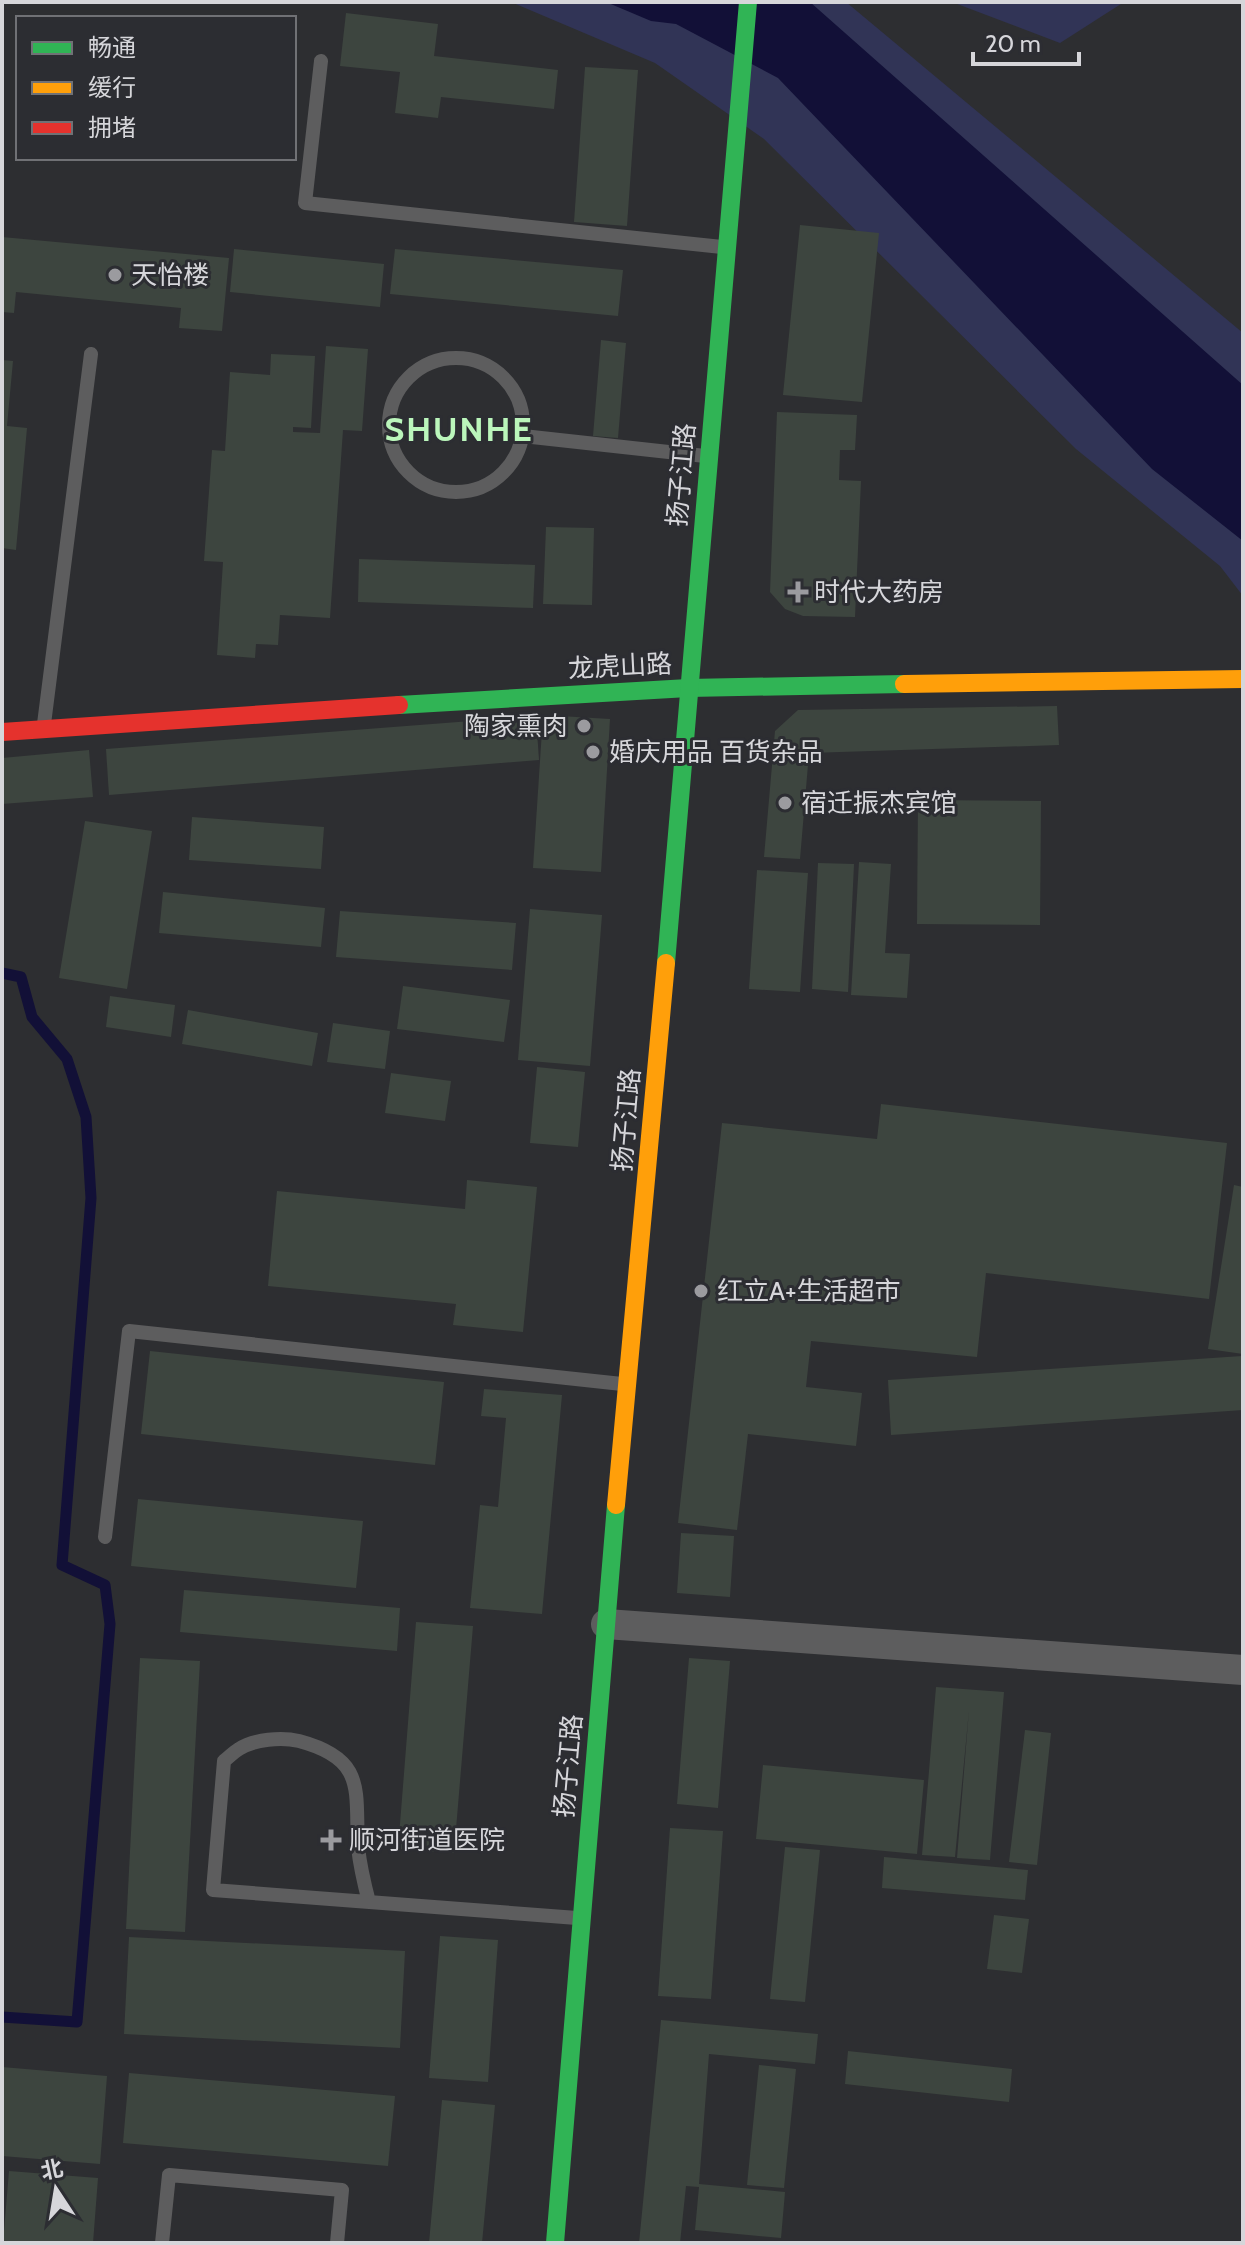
<svg xmlns="http://www.w3.org/2000/svg" width="1245" height="2245" font-family="Cabin,'Noto Sans SC',sans-serif">
<style>
.green{fill:#313456}
.water{fill:#121037}
.lines{fill:none;stroke-linecap:round;stroke-linejoin:round}
.stream{stroke:#121037;stroke-width:11}
.building{fill:#3d453f}
.lane{stroke:#5d5d5e;stroke-width:14}
.street{stroke:#5d5d5e;stroke-width:30}
.fast{stroke:#30b455;stroke-width:18}
.slow{stroke:#ff9f0a;stroke-width:18}
.jam{stroke:#e5322d;stroke-width:18}
.poi-dot{fill:#9b9b9f;stroke:#2c2d32;stroke-width:3}
.labels{text-anchor:middle;stroke-width:6;stroke-linejoin:round;paint-order:stroke}
.poi-label{font-size:26px;fill:#d6d6da;stroke:#2c2d32;text-anchor:start}
.street-label{font-size:26px;fill:#d6d6da;stroke:#2c2d32}
.district-label{font-size:34px;font-weight:bold;letter-spacing:2px;fill:#bbf6bb;stroke:#2c2d32}
</style>
<rect width="100%" height="100%" fill="#2d2e31"/>
<!-- green -->
<g class="green">
<path d="M 511,2 L 846,2 L 1243,333 L 1243,596 L 1220,566 L 1076,449 L 764,139 L 655,63 Z"/>
<path d="M 952,2 L 1124,2 L 1060,43 Z"/>
</g>
<!-- water -->
<path class="water" d="M 606,2 L 810,2 L 1243,385 L 1243,541 L 1152,469 L 778,78 L 676,24 L 651,21 Z"/>
<g class="lines">
<!-- stream -->
<path class="stream" d="M 2,973 L 21,977 L 32,1017 L 67,1059 L 86,1117 L 91,1198 L 62,1565 L 105,1585 L 110,1624 L 77,2022 L 2,2017"/>
</g>
<!-- building -->
<g class="building">
<path d="M 346,13 L 438,24 L 434,56 L 558,70 L 554,109 L 441,97 L 438,118 L 395,113 L 400,72 L 340,66 Z"/>
<path d="M 585,67 L 638,70 L 627,226 L 574,222 Z"/>
<path d="M 800,225 L 879,233 L 862,402 L 783,395 Z"/>
<path d="M 2,237 L 229,258 L 222,331 L 179,328 L 181,308 L 16,292 L 14,313 L 2,312 Z"/>
<path d="M 234,249 L 384,264 L 380,307 L 230,292 Z"/>
<path d="M 395,249 L 623,270 L 618,316 L 390,294 Z"/>
<path d="M 601,340 L 626,343 L 618,438 L 593,436 Z"/>
<path d="M 326,346 L 368,349 L 362,431 L 343,430 L 330,618 L 280,615 L 278,645 L 256,644 L 255,658 L 217,655 L 223,562 L 204,561 L 212,450 L 225,451 L 230,372 L 270,375 L 271,354 L 315,356 L 311,428 L 293,427 L 293,432 L 320,433 Z"/>
<path d="M 2,360 L 13,361 L 7,426 L 27,428 L 16,550 L 2,548 Z"/>
<path d="M 777,412 L 857,415 L 855,450 L 840,450 L 839,480 L 861,481 L 855,617 L 803,616 L 785,609 L 770,592 Z"/>
<path d="M 546,527 L 594,528 L 592,605 L 543,604 Z"/>
<path d="M 359,559 L 535,565 L 533,608 L 358,602 Z"/>
<path d="M 1057,706 L 1059,745 L 809,753 L 800,859 L 764,857 L 775,731 L 798,710 Z"/>
<path d="M 543,715 L 610,719 L 601,872 L 533,868 Z"/>
<path d="M 536,716 L 539,760 L 109,795 L 106,749 Z"/>
<path d="M 89,750 L 93,797 L 2,804 L 2,758 Z"/>
<path d="M 918,800 L 1041,801 L 1040,925 L 917,924 Z"/>
<path d="M 192,817 L 324,827 L 321,869 L 189,860 Z"/>
<path d="M 85,821 L 152,831 L 127,989 L 59,978 Z"/>
<path d="M 859,862 L 891,864 L 885,953 L 910,954 L 907,998 L 851,995 Z"/>
<path d="M 818,863 L 854,864 L 848,992 L 812,989 Z"/>
<path d="M 757,870 L 808,873 L 800,992 L 749,989 Z"/>
<path d="M 163,892 L 325,908 L 321,947 L 159,933 Z"/>
<path d="M 530,909 L 602,915 L 590,1066 L 518,1060 Z"/>
<path d="M 340,911 L 516,923 L 512,970 L 336,957 Z"/>
<path d="M 403,986 L 510,1000 L 504,1042 L 397,1029 Z"/>
<path d="M 110,996 L 175,1005 L 171,1037 L 106,1027 Z"/>
<path d="M 188,1010 L 318,1033 L 312,1066 L 182,1044 Z"/>
<path d="M 333,1023 L 390,1031 L 385,1069 L 327,1062 Z"/>
<path d="M 537,1067 L 585,1072 L 578,1147 L 530,1143 Z"/>
<path d="M 391,1073 L 451,1081 L 445,1121 L 385,1113 Z"/>
<path d="M 881,1104 L 1227,1143 L 1209,1299 L 986,1273 L 977,1357 L 811,1341 L 806,1387 L 862,1393 L 856,1446 L 748,1434 L 737,1530 L 678,1523 L 722,1123 L 877,1139 Z"/>
<path d="M 467,1180 L 537,1187 L 523,1332 L 453,1325 L 456,1304 L 268,1286 L 277,1191 L 465,1209 Z"/>
<path d="M 1234,1185 L 1243,1187 L 1243,1354 L 1208,1349 Z"/>
<path d="M 150,1351 L 444,1382 L 435,1465 L 141,1434 Z"/>
<path d="M 1242,1356 L 1243,1410 L 891,1435 L 888,1380 Z"/>
<path d="M 484,1389 L 562,1395 L 542,1614 L 470,1608 L 480,1505 L 498,1507 L 506,1418 L 481,1416 Z"/>
<path d="M 138,1499 L 363,1521 L 356,1588 L 131,1566 Z"/>
<path d="M 681,1533 L 734,1536 L 730,1597 L 677,1593 Z"/>
<path d="M 184,1590 L 400,1608 L 397,1651 L 180,1632 Z"/>
<path d="M 416,1622 L 473,1626 L 454,1853 L 398,1849 Z"/>
<path d="M 140,1658 L 200,1661 L 185,1932 L 126,1929 Z"/>
<path d="M 689,1658 L 730,1661 L 718,1808 L 677,1804 Z"/>
<path d="M 936,1687 L 1004,1692 L 990,1860 L 957,1858 L 969,1710 L 955,1857 L 922,1855 Z"/>
<path d="M 1025,1730 L 1051,1733 L 1037,1865 L 1009,1862 Z"/>
<path d="M 763,1765 L 924,1780 L 917,1854 L 756,1839 Z"/>
<path d="M 670,1828 L 723,1831 L 711,1999 L 658,1996 Z"/>
<path d="M 785,1847 L 820,1850 L 805,2002 L 770,1999 Z"/>
<path d="M 884,1857 L 1028,1870 L 1025,1900 L 882,1888 Z"/>
<path d="M 994,1915 L 1029,1919 L 1022,1973 L 987,1969 Z"/>
<path d="M 440,1936 L 498,1940 L 488,2082 L 429,2078 Z"/>
<path d="M 129,1937 L 405,1951 L 400,2048 L 124,2034 Z"/>
<path d="M 661,2020 L 818,2034 L 815,2064 L 709,2054 L 699,2184 L 785,2192 L 781,2238 L 695,2230 L 699,2187 L 686,2186 L 680,2243 L 639,2243 Z"/>
<path d="M 848,2051 L 1012,2069 L 1009,2102 L 845,2084 Z"/>
<path d="M 759,2065 L 796,2069 L 784,2188 L 747,2185 Z"/>
<path d="M 2,2067 L 107,2076 L 100,2164 L 2,2156 Z"/>
<path d="M 129,2073 L 395,2096 L 388,2166 L 123,2143 Z"/>
<path d="M 442,2100 L 495,2105 L 482,2243 L 429,2243 Z"/>
<path d="M 9,2171 L 98,2178 L 93,2243 L 3,2243 Z"/>
</g>
<g class="lines">
<!-- lane -->
<g class="lane">
<path d="M 321,61 L 305,203 L 722,247"/>
<circle cx="456" cy="425" r="67"/>
<path d="M 523,436 L 705,456"/>
<path d="M 44,724 L 91,354"/>
<path d="M 105,1537 L 129,1331 L 622,1384"/>
<path d="M 369,1902 C 364,1883 360,1866 358,1847 C 355,1791 367,1759 299,1741 C 282,1737 254,1739 239,1749 C 234,1752 229,1757 224,1761 L 213,1890 L 577,1918"/>
<path d="M 162,2243 L 169,2175 L 342,2190 L 337,2243"/>
</g>
<!-- street -->
<path class="street" d="M 606,1624 L 1243,1670"/>
<!-- fast -->
<g class="fast">
<path d="M 399,705 L 688,688 L 904,684"/>
<path d="M 666,963 L 748,2"/>
<path d="M 555,2243 L 616,1505"/>
</g>
<!-- slow -->
<g class="slow">
<path d="M 904,684 L 1243,679"/>
<path d="M 616,1505 L 666,963"/>
</g>
<!-- jam -->
<path class="jam" d="M 2,732 L 399,705"/>
</g>
<!-- markers -->
<g class="poi-dot">
<circle cx="115" cy="275" r="8"/>
<path d="M794 580h8v8h8v8h-8v8h-8v-8h-8v-8h8z"/>
<circle cx="584" cy="726" r="8"/>
<circle cx="593" cy="752" r="8"/>
<circle cx="785" cy="803" r="8"/>
<circle cx="701" cy="1291" r="8"/>
<path d="M327 1828h8v8h8v8h-8v8h-8v-8h-8v-8h8z"/>
</g>
<g class="labels">
<!-- poi labels -->
<g class="poi-label">
<text x="131" y="284">天怡楼</text>
<text x="814" y="601">时代大药房</text>
<text x="568" y="735" text-anchor="end">陶家熏肉</text>
<text x="609" y="761">婚庆用品 百货杂品</text>
<text x="801" y="812">宿迁振杰宾馆</text>
<text x="717" y="1300">红立A+生活超市</text>
<text x="349" y="1849">顺河街道医院</text>
</g>
<!-- street labels -->
<g class="street-label">
<text transform="translate(681 475) rotate(-85)" y="9">扬子江路</text>
<text transform="translate(620 666) rotate(-3)" y="9">龙虎山路</text>
<text transform="translate(626 1120) rotate(-85)" y="9">扬子江路</text>
<text transform="translate(568 1766) rotate(-85)" y="9">扬子江路</text>
</g>
<!-- district labels -->
<g class="district-label">
<text x="459" y="441">SHUNHE</text>
</g>
</g>
<!-- border -->
<rect width="1245" height="2245" fill="none" stroke="#d6d6da" stroke-width="8"/>
<!-- legend -->
<rect x="16" y="16" width="280" height="144" fill="#2c2d32" stroke="#707175" stroke-width="2"/>
<rect x="32" y="42" width="40" height="12" fill="#30b455" stroke="#707175" stroke-width="2"/>
<text x="88" y="56" font-size="24" fill="#d6d6da">畅通</text>
<rect x="32" y="82" width="40" height="12" fill="#ff9f0a" stroke="#707175" stroke-width="2"/>
<text x="88" y="96" font-size="24" fill="#d6d6da">缓行</text>
<rect x="32" y="122" width="40" height="12" fill="#e5322d" stroke="#707175" stroke-width="2"/>
<text x="88" y="136" font-size="24" fill="#d6d6da">拥堵</text>
<!-- north arrow -->
<g transform="translate(56 2189) rotate(348)" stroke="#2c2d32" stroke-width="6" paint-order="stroke">
<path d="M0-6L14 30L0 20L-14 30Z" fill="#d6d6da"/>
<text y="-12" font-size="22" font-weight="bold" text-anchor="middle" fill="#d6d6da">北</text>
</g>
<!-- scale -->
<path d="M973 52v12h106v-12" fill="none" stroke="#d6d6da" stroke-width="4"/>
<text x="985" y="52" font-size="24" fill="#d6d6da" stroke="#2c2d32" stroke-width="6" paint-order="stroke">20 m</text>
</svg>
